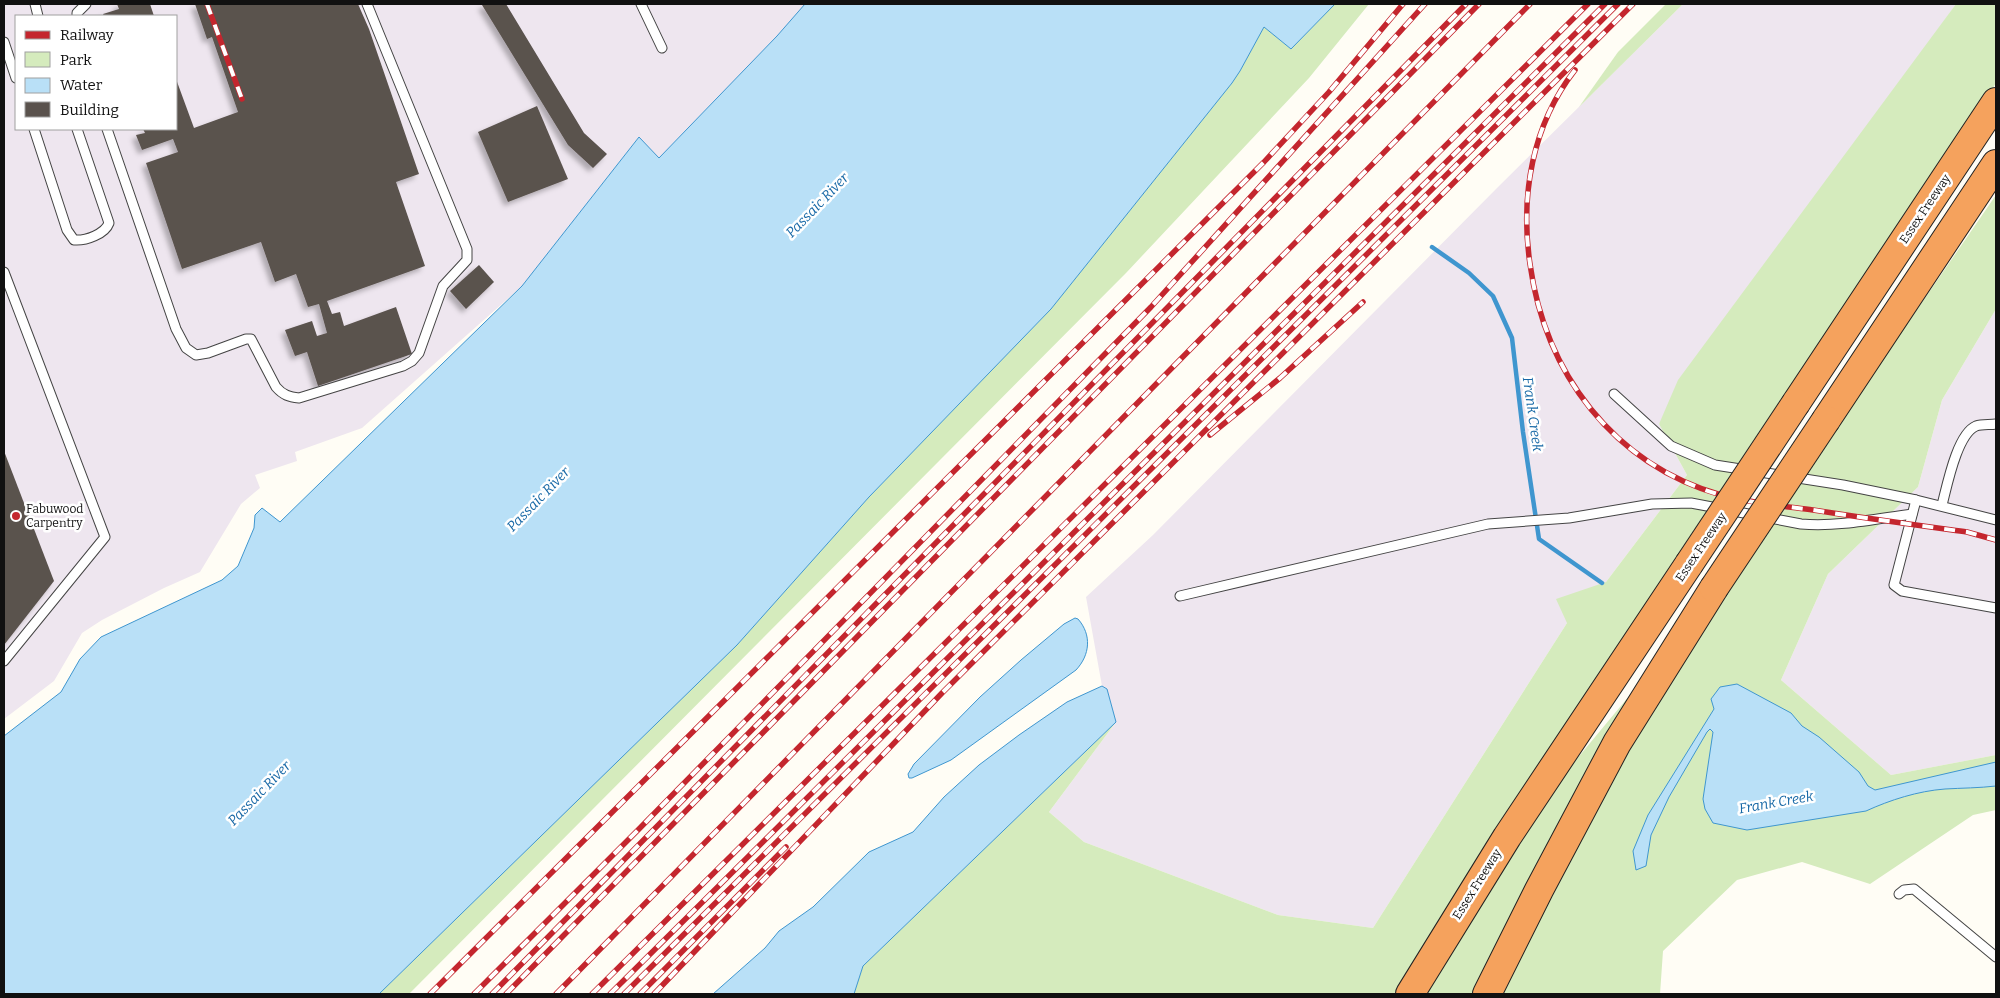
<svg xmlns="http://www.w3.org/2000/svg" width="2000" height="998" font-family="Bitter,serif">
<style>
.industrial{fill:#eee6ef;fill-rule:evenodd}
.green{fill:#d5ebbd}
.water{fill:#b9e0f7;stroke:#3f96cf}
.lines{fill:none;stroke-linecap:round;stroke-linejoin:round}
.stream{stroke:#3f96cf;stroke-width:4.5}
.building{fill:#5a524d;filter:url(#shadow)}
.service-casing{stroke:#444;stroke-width:11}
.motorway-casing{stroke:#222;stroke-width:30}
.service{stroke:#fff;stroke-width:9}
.motorway{stroke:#f5a25d;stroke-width:28}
.rail-casing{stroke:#c4262e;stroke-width:5.5}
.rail{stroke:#fff;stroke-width:4;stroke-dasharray:11;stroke-linecap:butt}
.motorway-bridge-casing{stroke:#222;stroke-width:30;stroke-linecap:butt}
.motorway-bridge{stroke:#f5a25d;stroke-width:28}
.poi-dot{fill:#c4262e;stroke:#fff;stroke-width:2}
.labels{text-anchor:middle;stroke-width:5;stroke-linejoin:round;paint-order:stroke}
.street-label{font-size:12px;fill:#111;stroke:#fff}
.poi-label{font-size:12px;fill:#111;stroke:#fff;text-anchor:start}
.water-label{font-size:14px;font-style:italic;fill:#1768a6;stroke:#fff}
</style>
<defs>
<filter id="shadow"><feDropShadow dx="-4" dy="4" stdDeviation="2.5" flood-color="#0004"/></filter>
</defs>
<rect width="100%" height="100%" fill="#fffdf5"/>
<!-- industrial -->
<g class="industrial">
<path d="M 4,4 L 805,4 L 777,36 L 659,158 L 638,138 L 522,286 L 362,428 L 295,452 L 297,461 L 255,475 L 260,488 L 241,504 L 200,572 L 164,588 L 102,620 L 82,633 L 54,681 L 4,719 ZM 16,16 L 176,16 L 176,129 L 16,129 Z"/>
<path d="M 1683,4 L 1956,4 L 1659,424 L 1687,475 L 1606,582 L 1567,623 L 1373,928 L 1278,915 L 1084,842 L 1049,812 L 1116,722 L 1107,689 L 1102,686 L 1086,597 L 1153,535 L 1498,187 Z"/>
<path d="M 1996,309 L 1996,755 L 1891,775 L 1781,680 L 1828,574 L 1918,487 L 1942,400 Z"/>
</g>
<!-- green -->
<g class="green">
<path d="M 1335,4 L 1369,4 L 1309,78 L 1126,273 L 409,994 L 379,994 L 737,645 L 869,497 L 1051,309 L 1232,83 L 1240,71 L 1264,27 L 1291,49 Z"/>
<path d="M 1666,4 L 1683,4 L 1579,107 L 1618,52 Z"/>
<path d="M 1956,4 L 1996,4 L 1996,83 L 1689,564 L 1410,994 L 854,994 L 863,966 L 1116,722 L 1049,812 L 1084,842 L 1278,915 L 1373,928 L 1567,623 L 1556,599 L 1606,582 L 1687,475 L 1659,424 L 1678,380 Z"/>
<path d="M 1996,195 L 1996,309 L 1942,400 L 1918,487 L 1828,574 L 1781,680 L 1891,775 L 1996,755 L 1996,810 L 1973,815 L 1870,884 L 1802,862 L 1737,880 L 1663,951 L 1660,994 L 1418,994 L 1507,843 L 1757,542 Z"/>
</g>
<!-- water -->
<g class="water">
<path d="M 805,4 L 1335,4 L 1291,49 L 1264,27 L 1240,71 L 1232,83 L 1051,309 L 869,497 L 737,645 L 379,994 L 4,994 L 4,736 L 61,692 L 80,659 L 101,637 L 222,580 L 238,566 L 254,528 L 255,515 L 262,508 L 280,522 L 522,286 L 639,137 L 659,158 L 777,36 Z"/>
<path d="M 1075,618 L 1078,619 C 1092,635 1090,655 1076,670 L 951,760 L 912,778 L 909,778 L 908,774 L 914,764 L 980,697 L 1021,660 L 1064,624 Z"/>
<path d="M 1737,684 L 1791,713 L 1802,726 L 1819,737 L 1859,772 L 1868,786 L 1875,790 L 1996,762 L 1996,786 C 1979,788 1962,788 1945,789 C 1918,791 1890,800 1866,811 L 1747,830 L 1713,823 L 1705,809 L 1703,799 L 1713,732 L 1710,729 L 1707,732 L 1669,797 L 1651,835 L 1646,866 L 1636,870 L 1633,851 L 1648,815 L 1714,709 L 1711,699 L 1720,687 Z"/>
<path d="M 1102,686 L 1107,689 L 1116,722 L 863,966 L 854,994 L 713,994 L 765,948 L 779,931 L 813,907 L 869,852 L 913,832 L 944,797 L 979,765 L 1019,735 L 1067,702 Z"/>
</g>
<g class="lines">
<!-- stream -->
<path class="stream" d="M 1432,247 L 1469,273 L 1493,296 L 1512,338 L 1523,432 L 1539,539 L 1602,583"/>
</g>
<!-- building -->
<g class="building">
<path d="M 117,4 L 150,4 L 154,16 L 104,16 L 103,14 L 119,9 Z"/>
<path d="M 195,4 L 358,4 L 369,29 L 419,174 L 396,182 L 425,266 L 327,301 L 332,314 L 340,312 L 344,326 L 396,307 L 412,354 L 318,386 L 307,352 L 295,356 L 285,330 L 312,321 L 317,336 L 327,333 L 319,304 L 308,307 L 296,274 L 275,282 L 261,242 L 182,269 L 146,163 L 178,152 L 173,139 L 142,150 L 136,135 L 145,133 L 143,129 L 176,129 L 176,79 L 194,128 L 238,112 L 212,37 L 207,39 Z"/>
<path d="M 485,4 L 506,4 L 584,133 L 607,154 L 593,168 L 568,145 L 482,5 Z"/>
<path d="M 537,106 L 568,179 L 508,202 L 478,132 Z"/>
<path d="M 479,265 L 494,282 L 466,309 L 450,291 Z"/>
<path d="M 4,451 L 54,581 L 4,645 Z"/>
</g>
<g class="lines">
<defs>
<g id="service">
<path d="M 35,4 L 38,16"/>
<path d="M 641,4 L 662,48"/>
<path d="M 77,16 L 77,13 L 86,4"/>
<path d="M 4,42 L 16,78"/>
<path d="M 34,129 L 67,230 L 74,240 C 86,241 105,234 109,223 L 77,129"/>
<path d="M 107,129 L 176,329 L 186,348 L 196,355 L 208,353 L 246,339 L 251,339 L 276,387 C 283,395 289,397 299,398 L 403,366 L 412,361 L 419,353 L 443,286 L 467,260 L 467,249 L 367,4"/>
<path d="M 4,272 L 105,537 L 4,661"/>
<path d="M 1614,394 L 1671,446 L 1715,465 L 1843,485 L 1916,500 L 1996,520"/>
<path d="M 1916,500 L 1894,585 L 1902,591 L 1996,608"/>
<path d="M 1942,505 C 1947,486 1957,434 1976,426 C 1982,424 1990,425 1996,424"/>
<path d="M 1180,596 L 1488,524 L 1569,518 L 1652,504 L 1691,503 L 1801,524 C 1839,527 1875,519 1912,514"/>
<path d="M 1899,894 L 1904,890 L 1914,889 L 1996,957"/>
</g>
<g id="motorway">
<path d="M 1796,403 L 1996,102"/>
<path d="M 1826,420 L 1996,164"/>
<path d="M 1410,994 L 1507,837 L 1689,564"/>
<path d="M 1487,994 L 1539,890 L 1617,743 L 1714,588"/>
</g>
</defs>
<!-- service casing -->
<use href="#service" class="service-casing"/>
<!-- motorway casing -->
<use href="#motorway" class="motorway-casing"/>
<!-- service -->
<use href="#service" class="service"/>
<!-- motorway -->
<use href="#motorway" class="motorway"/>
<defs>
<g id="rail">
<path d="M 207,4 L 242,99"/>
<path d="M 1575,70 C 1532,125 1520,196 1530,264 C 1545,373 1613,464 1721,495 C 1751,503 1783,506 1813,510 C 1864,518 1916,525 1967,532 L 1996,540"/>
<path d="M 1210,435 L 1280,378 L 1363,302"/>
<path d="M 430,994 L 1264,162 L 1329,92 L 1403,4"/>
<path d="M 474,994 L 639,829 L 1151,307 L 1425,4"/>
<path d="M 492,994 L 1466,4"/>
<path d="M 506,994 L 1479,4"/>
<path d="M 556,994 L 1530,4"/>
<path d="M 592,994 L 1588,4"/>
<path d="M 610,994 L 1605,4"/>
<path d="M 624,994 L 1618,4"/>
<path d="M 640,994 L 786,847"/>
<path d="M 654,994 L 942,693 L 1633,4"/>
</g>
</defs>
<!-- rail casing -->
<use href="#rail" class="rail-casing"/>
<!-- rail -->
<use href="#rail" class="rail"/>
<defs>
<g id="motorway-bridge">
<path d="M 1689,564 L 1796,403"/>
<path d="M 1714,588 L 1826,420"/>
</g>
</defs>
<!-- motorway-bridge casing -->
<use href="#motorway-bridge" class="motorway-bridge-casing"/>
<!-- motorway-bridge -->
<use href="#motorway-bridge" class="motorway-bridge"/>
</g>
<!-- markers -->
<circle class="poi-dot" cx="16" cy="516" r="5"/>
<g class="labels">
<!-- street labels -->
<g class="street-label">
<text transform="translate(1925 209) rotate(-56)" y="4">Essex Freeway</text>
<text transform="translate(1701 547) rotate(-56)" y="4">Essex Freeway</text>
<text transform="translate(1477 884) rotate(-58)" y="4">Essex Freeway</text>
</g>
<!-- poi labels -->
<g class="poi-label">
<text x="26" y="513">Fabuwood<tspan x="26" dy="14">Carpentry</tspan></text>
</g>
<!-- water labels -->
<g class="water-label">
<text transform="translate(817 205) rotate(-46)" y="5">Passaic River</text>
<text transform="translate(1533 414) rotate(82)" y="5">Frank Creek</text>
<text transform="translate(538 499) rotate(-46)" y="5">Passaic River</text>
<text transform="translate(259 793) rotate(-46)" y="5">Passaic River</text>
<text transform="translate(1776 802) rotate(-10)" y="5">Frank Creek</text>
</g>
</g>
<!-- border -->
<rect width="2000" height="998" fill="none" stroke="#111111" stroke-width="10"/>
<!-- legend -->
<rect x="15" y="15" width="162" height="115" fill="#ffffff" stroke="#a0a0a0"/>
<rect x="25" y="31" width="25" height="8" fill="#c4262e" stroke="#a0a0a0"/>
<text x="60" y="40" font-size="15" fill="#111111">Railway</text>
<rect x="25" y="52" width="25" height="15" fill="#d5ebbd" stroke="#a0a0a0"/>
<text x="60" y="65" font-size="15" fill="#111111">Park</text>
<rect x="25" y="78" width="25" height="15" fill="#b9e0f7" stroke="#a0a0a0"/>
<text x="60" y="90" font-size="15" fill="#111111">Water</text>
<rect x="25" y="102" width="25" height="15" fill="#5a524d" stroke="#a0a0a0"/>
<text x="60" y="115" font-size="15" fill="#111111">Building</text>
</svg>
